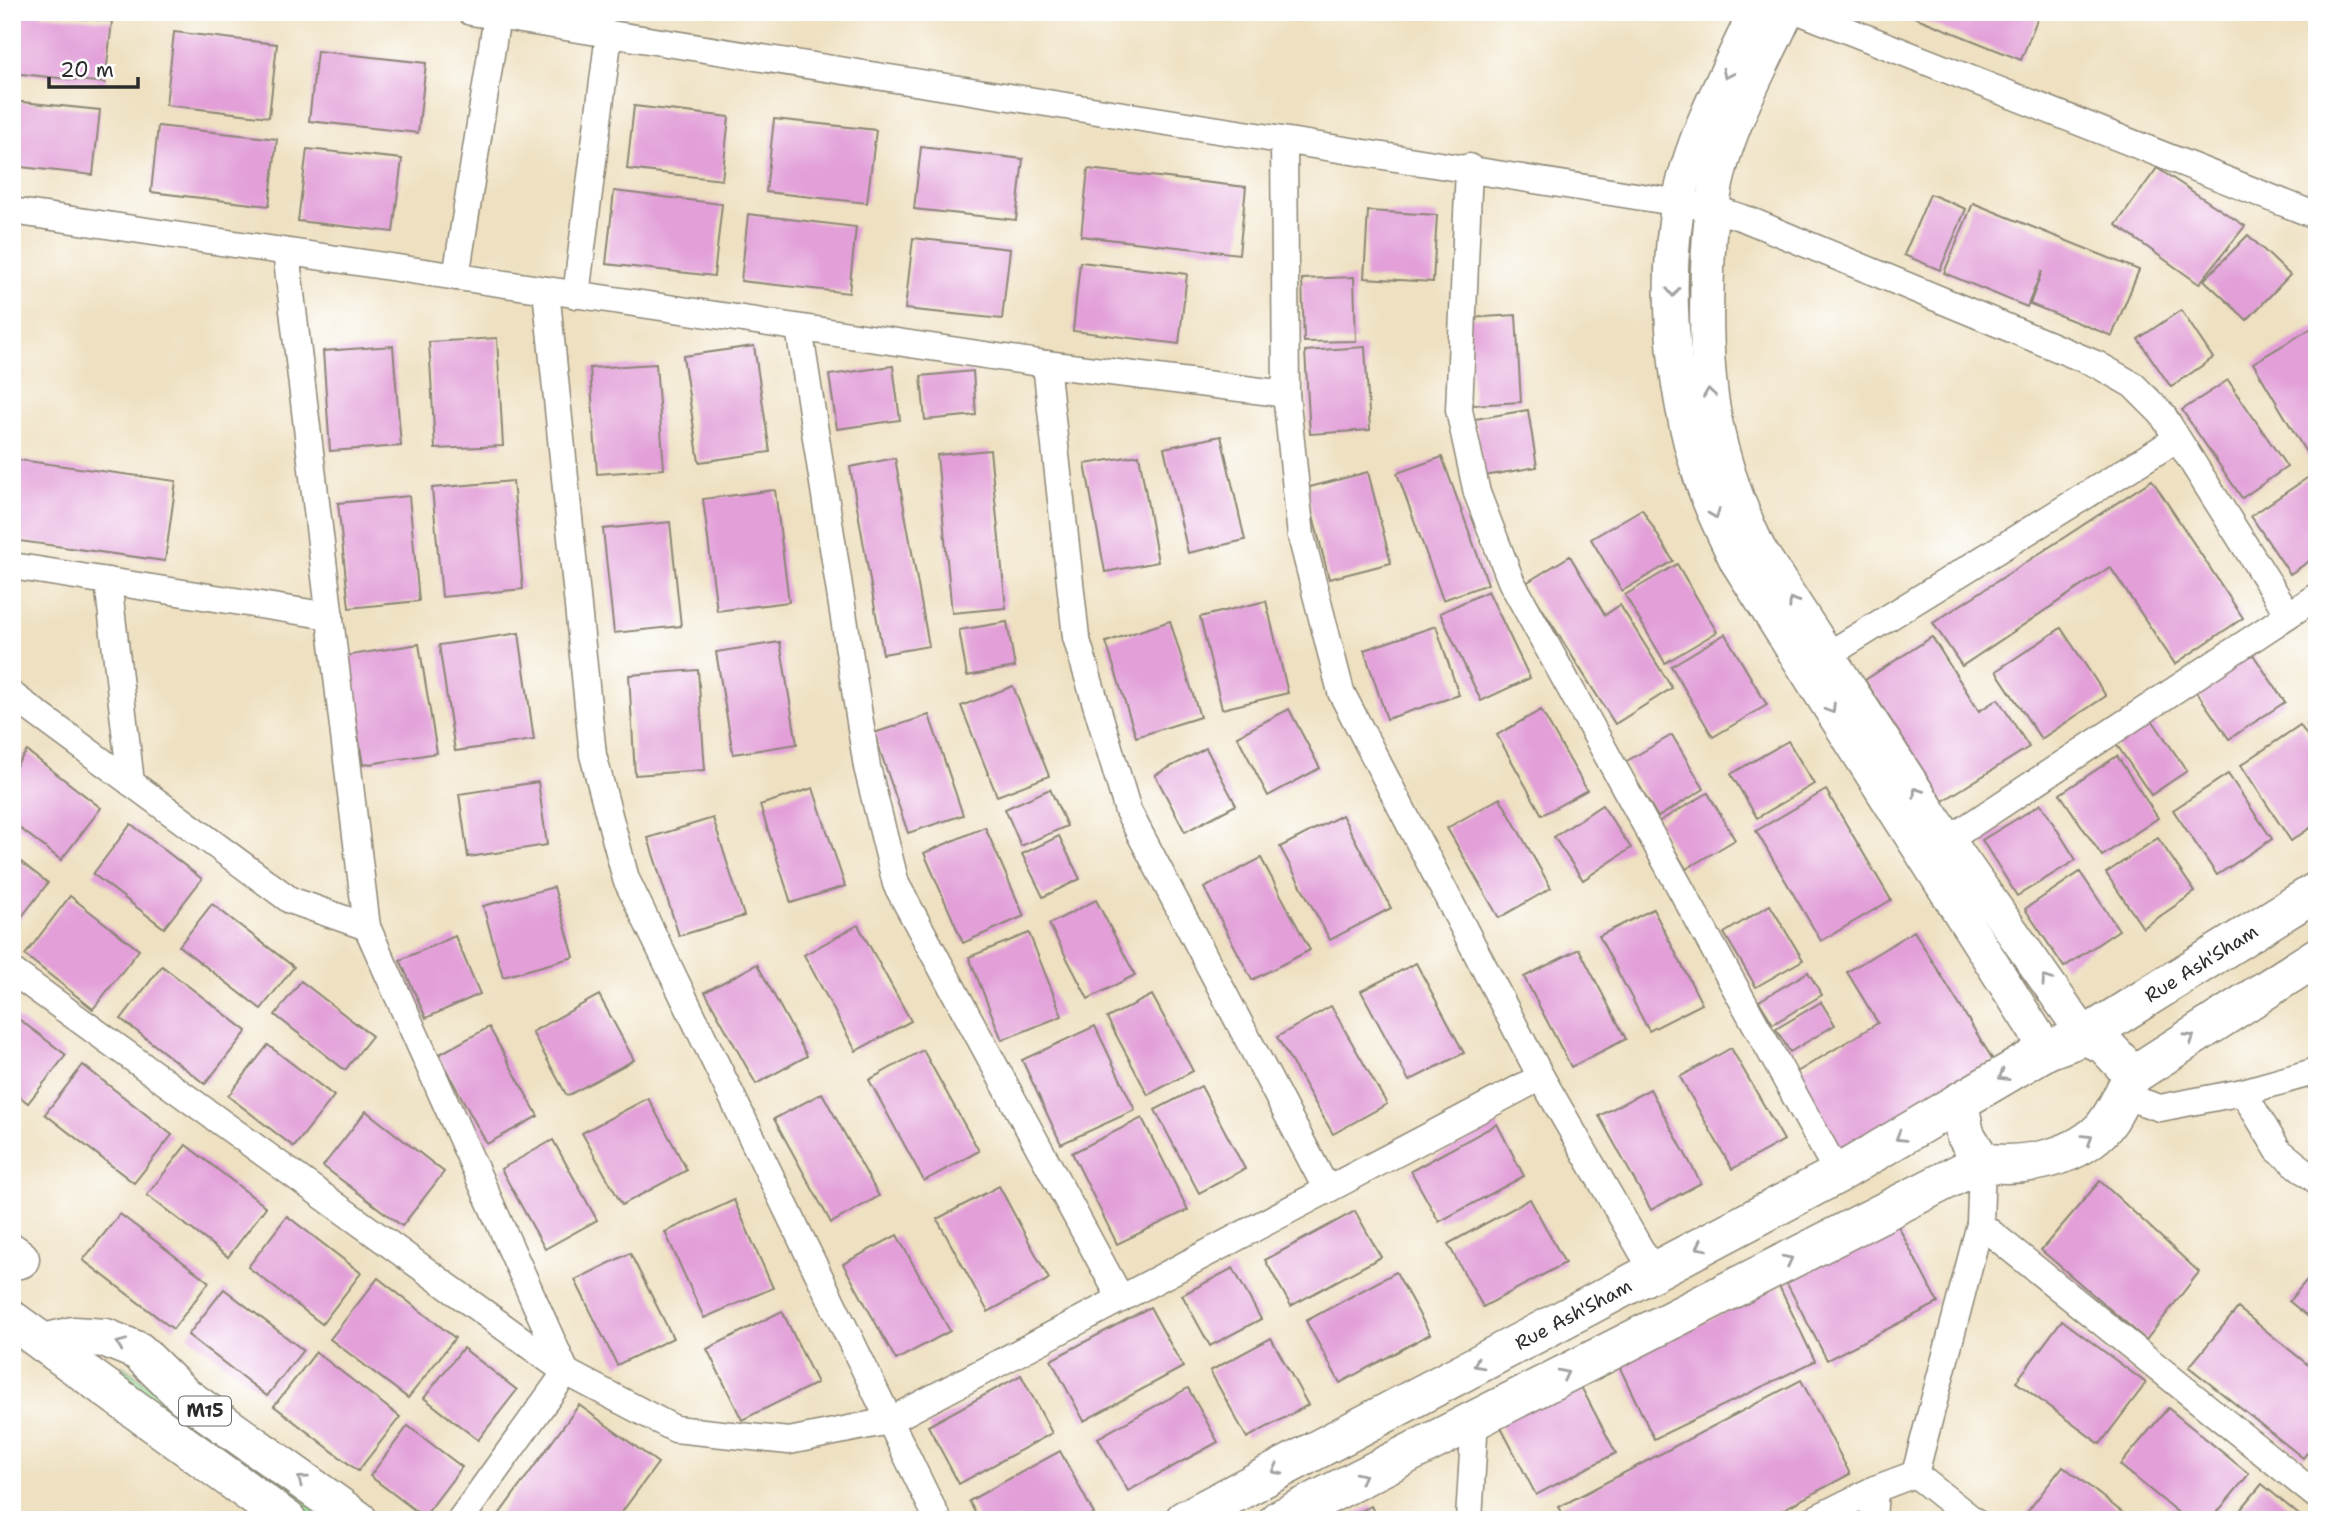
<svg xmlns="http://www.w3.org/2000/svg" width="2329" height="1532" font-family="'Shantell Sans',sans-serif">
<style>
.green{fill:#95db95;stroke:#608360;stroke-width:2}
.building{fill:#e29fd8}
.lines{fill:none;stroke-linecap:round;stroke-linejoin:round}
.minor-casing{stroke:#8c8676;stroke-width:29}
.tertiary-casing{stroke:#8c8676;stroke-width:36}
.secondary-casing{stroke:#8c8676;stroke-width:41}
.trunk-casing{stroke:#8c8676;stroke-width:41}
.minor{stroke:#fff;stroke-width:26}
.tertiary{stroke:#fff;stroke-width:33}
.secondary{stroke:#fff;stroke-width:38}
.trunk{stroke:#fff;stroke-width:38}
.oneway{stroke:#a0a0a0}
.labels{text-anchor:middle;stroke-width:6;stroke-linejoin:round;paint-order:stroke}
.shield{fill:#fff;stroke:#6b6b6b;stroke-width:2}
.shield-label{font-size:18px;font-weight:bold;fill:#2b2b2b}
.street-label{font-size:19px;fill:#2b2b2b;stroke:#fff}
</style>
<rect width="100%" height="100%" fill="#fff"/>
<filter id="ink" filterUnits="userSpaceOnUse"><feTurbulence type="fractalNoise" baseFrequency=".0143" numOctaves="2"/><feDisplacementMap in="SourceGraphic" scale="14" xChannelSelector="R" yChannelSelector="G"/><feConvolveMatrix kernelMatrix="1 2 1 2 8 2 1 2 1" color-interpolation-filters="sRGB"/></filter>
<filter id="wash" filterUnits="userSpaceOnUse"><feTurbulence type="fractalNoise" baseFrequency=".00686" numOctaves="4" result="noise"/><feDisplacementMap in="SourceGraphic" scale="28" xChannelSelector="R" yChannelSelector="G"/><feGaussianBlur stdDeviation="1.57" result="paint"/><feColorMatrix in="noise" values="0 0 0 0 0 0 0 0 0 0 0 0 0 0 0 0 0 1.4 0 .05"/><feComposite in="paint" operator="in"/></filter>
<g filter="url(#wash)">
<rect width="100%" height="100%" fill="#eee0c0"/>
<!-- green -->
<path class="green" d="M 122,1366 L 340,1520 L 316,1520 L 118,1376 Z"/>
<g id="blocks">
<!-- building -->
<g class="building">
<path d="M 13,12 L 112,21 L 105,83 L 12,73 Z"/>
<path d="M 1902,12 L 2040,12 L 2021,60 Z"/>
<path d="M 174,32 L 277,44 L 269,117 L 166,105 Z"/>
<path d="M 317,51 L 426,63 L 418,133 L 309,121 Z"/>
<path d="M 12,101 L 100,110 L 93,175 L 12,166 Z"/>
<path d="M 634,106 L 729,117 L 722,180 L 627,169 Z"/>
<path d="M 774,119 L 876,130 L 867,203 L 766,192 Z"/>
<path d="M 158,126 L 277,139 L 269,206 L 151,192 Z"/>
<path d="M 921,147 L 1023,159 L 1016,220 L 914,209 Z"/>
<path d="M 307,149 L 402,159 L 393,232 L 298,221 Z"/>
<path d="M 2157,168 L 2245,226 L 2199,284 L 2116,225 Z"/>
<path d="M 1088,169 L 1246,187 L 1239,254 L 1081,236 Z"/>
<path d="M 614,191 L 722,204 L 714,276 L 606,264 Z"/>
<path d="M 1930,194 L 1966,209 L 1940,270 L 1904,255 Z"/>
<path d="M 1973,203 L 2139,270 L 2112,336 L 2030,304 L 2042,271 L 2027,307 L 1944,273 Z"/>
<path d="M 1368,211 L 1437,215 L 1433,282 L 1364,278 Z"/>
<path d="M 748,214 L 856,227 L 849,293 L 741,281 Z"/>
<path d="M 2248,235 L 2290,275 L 2247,320 L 2204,280 Z"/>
<path d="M 913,238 L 1010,249 L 1002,319 L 905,309 Z"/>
<path d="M 1080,262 L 1187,274 L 1179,344 L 1073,331 Z"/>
<path d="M 1354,277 L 1356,341 L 1304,342 L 1302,279 Z"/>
<path d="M 2181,310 L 2213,358 L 2171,387 L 2138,339 Z"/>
<path d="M 1516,315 L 1521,402 L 1473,405 L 1468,318 Z"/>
<path d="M 2317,325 L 2317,471 L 2253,363 Z"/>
<path d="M 497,338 L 503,446 L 435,449 L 429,342 Z"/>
<path d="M 393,346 L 401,446 L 330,451 L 323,351 Z"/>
<path d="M 754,346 L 770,452 L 699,462 L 683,356 Z"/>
<path d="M 1365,347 L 1370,430 L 1310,434 L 1305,351 Z"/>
<path d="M 656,364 L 664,469 L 597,474 L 590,368 Z"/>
<path d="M 893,366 L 900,420 L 837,429 L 829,375 Z"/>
<path d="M 973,371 L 976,415 L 925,420 L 921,376 Z"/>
<path d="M 2228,380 L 2287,467 L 2242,498 L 2182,410 Z"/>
<path d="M 1528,410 L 1537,467 L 1484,476 L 1475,419 Z"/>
<path d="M 1221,436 L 1245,540 L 1188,553 L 1164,448 Z"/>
<path d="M 990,450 L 1006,608 L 952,613 L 937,455 Z"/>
<path d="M 1139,455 L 1158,562 L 1105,572 L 1085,464 Z"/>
<path d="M 1442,457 L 1488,584 L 1443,600 L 1397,473 Z"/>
<path d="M 895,458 L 929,646 L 883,654 L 850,467 Z"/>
<path d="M 12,459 L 176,481 L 165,561 L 12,540 Z"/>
<path d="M 1368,472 L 1391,563 L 1329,579 L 1306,488 Z"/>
<path d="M 2313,474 L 2317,479 L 2317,556 L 2290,574 L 2251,516 Z"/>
<path d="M 2152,480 L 2243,618 L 2175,664 L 2110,567 L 1962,666 L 1933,623 Z"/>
<path d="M 513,481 L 523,589 L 442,597 L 432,488 Z"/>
<path d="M 775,490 L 789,602 L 717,611 L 703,499 Z"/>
<path d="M 409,496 L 419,601 L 349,608 L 338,503 Z"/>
<path d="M 1642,509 L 1673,561 L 1622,591 L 1591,539 Z"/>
<path d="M 670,522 L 681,626 L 614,633 L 603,529 Z"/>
<path d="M 1570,556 L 1605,615 L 1620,605 L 1672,688 L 1615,724 L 1526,583 Z"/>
<path d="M 1677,564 L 1717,632 L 1665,663 L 1625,595 Z"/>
<path d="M 1488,591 L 1530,678 L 1481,701 L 1440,613 Z"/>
<path d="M 1266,601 L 1288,693 L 1222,709 L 1200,617 Z"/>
<path d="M 1170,621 L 1200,717 L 1136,737 L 1106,642 Z"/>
<path d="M 1007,622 L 1015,667 L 967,676 L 959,630 Z"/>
<path d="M 1436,626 L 1459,695 L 1387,719 L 1364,650 Z"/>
<path d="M 2061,628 L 2106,696 L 2041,739 L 1996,671 Z"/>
<path d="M 519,633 L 534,740 L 455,751 L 439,645 Z"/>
<path d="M 1725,634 L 1767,705 L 1713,737 L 1671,666 Z"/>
<path d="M 1932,637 L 1979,711 L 1998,699 L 2029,747 L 1943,801 L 1865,680 Z"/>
<path d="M 780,642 L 797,744 L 733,754 L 716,652 Z"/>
<path d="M 419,644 L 437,753 L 363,765 L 345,656 Z"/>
<path d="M 2250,650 L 2285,702 L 2229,739 L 2194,688 Z"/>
<path d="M 698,670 L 705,770 L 635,775 L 629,675 Z"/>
<path d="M 1013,686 L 1049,776 L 997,796 L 961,706 Z"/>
<path d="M 1289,709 L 1320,768 L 1268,796 L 1237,736 Z"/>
<path d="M 1541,710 L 1587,790 L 1542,815 L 1497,735 Z"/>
<path d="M 2148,714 L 2187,771 L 2151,795 L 2112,738 Z"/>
<path d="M 929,715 L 963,815 L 908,833 L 874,733 Z"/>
<path d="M 2317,716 L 2317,740 L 2306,724 Z"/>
<path d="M 2300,725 L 2317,750 L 2317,823 L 2291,841 L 2241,765 Z"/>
<path d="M 1672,735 L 1704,789 L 1658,817 L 1625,762 Z"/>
<path d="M 1788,741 L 1814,784 L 1757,818 L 1731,774 Z"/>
<path d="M 1206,748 L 1236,805 L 1185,832 L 1155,775 Z"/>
<path d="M 27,751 L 101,808 L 61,860 L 12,822 L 12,771 Z"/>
<path d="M 2117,756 L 2158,818 L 2102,856 L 2060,794 Z"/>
<path d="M 2228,774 L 2272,839 L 2217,875 L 2173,810 Z"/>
<path d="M 538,782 L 547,845 L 468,857 L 459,794 Z"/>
<path d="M 813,788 L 845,886 L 791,903 L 760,805 Z"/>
<path d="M 1050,789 L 1067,826 L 1021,846 L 1005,809 Z"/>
<path d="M 1826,790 L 1891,900 L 1821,941 L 1756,831 Z"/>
<path d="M 1708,793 L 1735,840 L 1686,869 L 1658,822 Z"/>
<path d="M 1500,798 L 1551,888 L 1499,918 L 1447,828 Z"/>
<path d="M 2041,804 L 2076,860 L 2017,896 L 1982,840 Z"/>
<path d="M 1602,805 L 1631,848 L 1583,880 L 1554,837 Z"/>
<path d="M 1342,815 L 1391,908 L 1330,940 L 1280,847 Z"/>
<path d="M 713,818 L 744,916 L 679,936 L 648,838 Z"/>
<path d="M 131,824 L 202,879 L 164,928 L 93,874 Z"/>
<path d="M 985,827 L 1024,916 L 963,943 L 924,853 Z"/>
<path d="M 1059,836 L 1080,879 L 1043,897 L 1022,854 Z"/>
<path d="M 2158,838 L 2195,892 L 2143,928 L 2106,873 Z"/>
<path d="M 12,855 L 48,883 L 12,929 Z"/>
<path d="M 1261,858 L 1310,950 L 1252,980 L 1204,888 Z"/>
<path d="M 2080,872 L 2119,930 L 2064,967 L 2025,909 Z"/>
<path d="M 554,887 L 574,957 L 503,977 L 483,906 Z"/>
<path d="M 70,896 L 139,950 L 93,1009 L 25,955 Z"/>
<path d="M 1096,900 L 1135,975 L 1088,999 L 1049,924 Z"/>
<path d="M 212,904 L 294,967 L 261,1009 L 179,946 Z"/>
<path d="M 1770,905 L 1803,960 L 1756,987 L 1724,933 Z"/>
<path d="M 1653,909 L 1702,1004 L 1649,1031 L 1599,936 Z"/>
<path d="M 858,925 L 911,1021 L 856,1051 L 804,955 Z"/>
<path d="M 1914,931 L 1993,1060 L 1841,1154 L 1792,1075 L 1878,1023 L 1847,972 Z"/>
<path d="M 1029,933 L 1062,1016 L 1002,1040 L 969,957 Z"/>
<path d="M 455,936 L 480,994 L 426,1018 L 400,960 Z"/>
<path d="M 1579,949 L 1626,1039 L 1571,1067 L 1524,977 Z"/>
<path d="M 1416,963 L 1464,1053 L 1409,1081 L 1361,991 Z"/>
<path d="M 757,964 L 807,1056 L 756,1084 L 705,992 Z"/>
<path d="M 162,966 L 247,1031 L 205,1084 L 121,1019 Z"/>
<path d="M 1808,972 L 1822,995 L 1773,1024 L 1759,1001 Z"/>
<path d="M 301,981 L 372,1036 L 345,1070 L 275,1015 Z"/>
<path d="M 599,995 L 634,1060 L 567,1096 L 532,1032 Z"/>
<path d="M 1152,995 L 1193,1071 L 1148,1095 L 1107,1018 Z"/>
<path d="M 1821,1002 L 1835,1025 L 1790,1052 L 1776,1029 Z"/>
<path d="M 1331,1006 L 1387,1104 L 1333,1134 L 1277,1037 Z"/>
<path d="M 12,1014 L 66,1055 L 28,1103 L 12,1091 Z"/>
<path d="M 1095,1026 L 1135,1110 L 1061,1144 L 1022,1060 Z"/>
<path d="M 489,1027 L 538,1116 L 487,1144 L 438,1055 Z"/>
<path d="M 268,1045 L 334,1096 L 294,1147 L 228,1096 Z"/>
<path d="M 1731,1048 L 1784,1140 L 1732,1169 L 1680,1077 Z"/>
<path d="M 923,1050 L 979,1151 L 924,1181 L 869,1080 Z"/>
<path d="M 83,1065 L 172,1135 L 134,1183 L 45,1114 Z"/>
<path d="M 1201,1086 L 1245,1169 L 1199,1193 L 1155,1110 Z"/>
<path d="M 1650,1089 L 1701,1183 L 1651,1210 L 1599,1116 Z"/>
<path d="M 822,1093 L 879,1196 L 831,1223 L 774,1119 Z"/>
<path d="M 648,1098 L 687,1170 L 622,1205 L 582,1133 Z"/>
<path d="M 366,1111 L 444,1172 L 402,1226 L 323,1166 Z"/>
<path d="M 1142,1118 L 1188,1210 L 1117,1244 L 1072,1153 Z"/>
<path d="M 1497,1124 L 1524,1176 L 1439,1222 L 1411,1171 Z"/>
<path d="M 553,1140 L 597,1220 L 545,1249 L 501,1169 Z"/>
<path d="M 186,1145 L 266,1207 L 228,1257 L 147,1195 Z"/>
<path d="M 2100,1181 L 2199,1272 L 2146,1340 L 2041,1250 Z"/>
<path d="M 999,1186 L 1049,1279 L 988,1312 L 937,1219 Z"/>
<path d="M 1530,1199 L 1565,1263 L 1483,1307 L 1448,1244 Z"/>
<path d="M 734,1200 L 773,1288 L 704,1318 L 665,1232 Z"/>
<path d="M 1355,1211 L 1381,1257 L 1291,1306 L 1265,1260 Z"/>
<path d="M 120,1214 L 209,1282 L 173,1329 L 83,1260 Z"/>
<path d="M 287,1216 L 361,1273 L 322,1324 L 248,1267 Z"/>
<path d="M 1897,1224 L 1938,1303 L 1827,1360 L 1786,1282 Z"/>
<path d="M 897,1235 L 950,1331 L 896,1360 L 843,1264 Z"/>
<path d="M 630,1253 L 673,1338 L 617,1365 L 575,1280 Z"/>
<path d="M 1233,1268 L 1261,1319 L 1210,1346 L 1182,1295 Z"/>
<path d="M 2317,1268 L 2317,1324 L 2289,1301 Z"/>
<path d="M 1396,1272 L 1430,1334 L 1340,1383 L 1306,1321 Z"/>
<path d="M 378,1278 L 455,1338 L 408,1398 L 330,1339 Z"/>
<path d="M 1779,1286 L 1815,1361 L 1654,1439 L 1618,1364 Z"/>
<path d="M 224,1289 L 303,1350 L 267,1396 L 188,1335 Z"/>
<path d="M 1150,1307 L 1183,1367 L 1084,1421 L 1051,1360 Z"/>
<path d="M 2238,1308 L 2317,1372 L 2317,1441 L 2303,1458 L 2189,1367 Z"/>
<path d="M 782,1311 L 817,1383 L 742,1420 L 707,1349 Z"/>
<path d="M 2062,1320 L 2146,1383 L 2100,1444 L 2016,1382 Z"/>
<path d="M 1271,1338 L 1308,1405 L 1247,1438 L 1210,1371 Z"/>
<path d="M 463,1348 L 517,1390 L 478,1440 L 424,1398 Z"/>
<path d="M 316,1352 L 400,1417 L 358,1471 L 274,1406 Z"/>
<path d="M 1021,1375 L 1052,1433 L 959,1484 L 928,1426 Z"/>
<path d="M 1801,1380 L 1850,1474 L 1763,1520 L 1566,1520 L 1559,1507 Z"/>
<path d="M 1578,1381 L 1616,1453 L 1536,1495 L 1498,1422 Z"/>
<path d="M 1188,1388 L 1218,1442 L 1128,1491 L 1098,1438 Z"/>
<path d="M 579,1405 L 658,1463 L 616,1520 L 495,1520 Z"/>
<path d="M 2168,1408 L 2249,1474 L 2211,1520 L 2187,1520 L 2120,1465 Z"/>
<path d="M 408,1426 L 462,1467 L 424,1517 L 370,1476 Z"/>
<path d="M 1060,1451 L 1094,1514 L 1084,1520 L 979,1520 L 969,1501 Z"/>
<path d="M 2063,1466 L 2132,1520 L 2021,1520 Z"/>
<path d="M 2262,1484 L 2305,1520 L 2232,1520 Z"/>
<path d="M 1371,1506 L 1378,1520 L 1342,1520 Z"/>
</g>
</g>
</g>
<g filter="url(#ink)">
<use href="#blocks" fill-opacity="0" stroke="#8c8676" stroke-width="2"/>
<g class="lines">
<defs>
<g id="minor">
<path d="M 471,12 L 1712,208 L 1746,219 L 2098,365 L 2133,385 L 2162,414 L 2288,614"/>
<path d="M 1801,12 L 2317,216"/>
<path d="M 1284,141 L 1286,394 L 1301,536 L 1341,692 L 1541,1077 L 1653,1271"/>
<path d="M 1469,167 L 1459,410 L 1477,493 L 1511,581 L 1838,1174"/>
<path d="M 12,211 L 1046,364 L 1286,394"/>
<path d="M 286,252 L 367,927 L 566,1372 L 460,1520"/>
<path d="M 456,277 L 497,16"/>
<path d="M 546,290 L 593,755 L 626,879 L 938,1520"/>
<path d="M 576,295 L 609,34"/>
<path d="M 799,328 L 867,767 L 896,884 L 1121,1299"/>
<path d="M 1046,364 L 1076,637 L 1128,811 L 1327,1190"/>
<path d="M 12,566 L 330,616"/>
<path d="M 108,581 L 131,783"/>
<path d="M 1828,655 L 2177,439"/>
<path d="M 12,695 L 290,900 L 367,927"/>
<path d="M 1948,840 L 2317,596"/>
<path d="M 12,971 L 566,1372 L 675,1429 L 789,1441 L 889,1421 L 1541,1077"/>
<path d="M 2243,1092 L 2278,1150 L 2317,1181"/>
<path d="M 2121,1095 L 2160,1108 L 2243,1092 L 2317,1071"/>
<path d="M 1982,1162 L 1980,1224 L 2317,1496"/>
<path d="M 1469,1520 L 1475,1419"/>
<path d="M 1813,1520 L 1875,1489 L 1915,1474"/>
<path d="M 1873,1520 L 1875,1489"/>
<path d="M 1973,1520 L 1915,1474 L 1980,1224"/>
</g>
<g id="tertiary">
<path d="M 1755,12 C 1732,63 1703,115 1687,169 C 1659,261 1671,389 1701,479 C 1710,508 1724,535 1737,562 L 2047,1050"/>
<path d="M 1787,12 C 1764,63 1734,115 1720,169 C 1710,207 1708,247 1707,286 C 1704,387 1715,457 1759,549 L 1948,840 L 2085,1036"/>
</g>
<g id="secondary">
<path d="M 2085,1036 L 2105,1045 L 2133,1075 C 2122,1094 2115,1116 2100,1131 C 2070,1160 2020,1168 1982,1162 L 1965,1134 L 1959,1102 L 2047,1050 L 2085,1036 L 2317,891"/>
<path d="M 2133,1075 L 2317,957"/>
<path d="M 1184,1520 L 1838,1174 L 1959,1102"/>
<path d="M 1278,1520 L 1982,1162"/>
</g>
<g id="trunk">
<path d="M 12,1253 L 20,1259"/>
<path d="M 12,1320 L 287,1520"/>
<path d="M 44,1343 L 73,1336 L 106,1338 L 138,1351 L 183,1395 L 358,1520"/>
</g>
</defs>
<!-- minor casing -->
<use href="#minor" class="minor-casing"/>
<!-- tertiary casing -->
<use href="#tertiary" class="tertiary-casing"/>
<!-- secondary casing -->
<use href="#secondary" class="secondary-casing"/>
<!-- trunk casing -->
<use href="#trunk" class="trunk-casing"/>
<!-- minor -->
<use href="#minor" class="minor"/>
<!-- tertiary -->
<use href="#tertiary" class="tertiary"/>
<!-- secondary -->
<use href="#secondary" class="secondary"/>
<!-- trunk -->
<use href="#trunk" class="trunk"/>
</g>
<!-- one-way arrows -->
<defs><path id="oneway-chevron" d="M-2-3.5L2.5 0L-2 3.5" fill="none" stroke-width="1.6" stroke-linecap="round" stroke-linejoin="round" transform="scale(1.75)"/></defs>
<g class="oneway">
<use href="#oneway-chevron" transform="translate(1727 74) rotate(115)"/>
<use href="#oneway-chevron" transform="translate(1673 292) rotate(89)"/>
<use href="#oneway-chevron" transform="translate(1709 393) rotate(-98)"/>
<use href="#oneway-chevron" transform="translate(1715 514) rotate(68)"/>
<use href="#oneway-chevron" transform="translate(1793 602) rotate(-123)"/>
<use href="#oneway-chevron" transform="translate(1831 709) rotate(58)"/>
<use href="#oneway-chevron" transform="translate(1917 792) rotate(-123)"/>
<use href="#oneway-chevron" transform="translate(2046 980) rotate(-125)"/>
<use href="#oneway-chevron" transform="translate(2190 1038) rotate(-33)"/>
<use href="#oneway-chevron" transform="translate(2003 1076) rotate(150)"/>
<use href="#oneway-chevron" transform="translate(1900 1137) rotate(149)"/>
<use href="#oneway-chevron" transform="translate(2088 1139) rotate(-32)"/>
<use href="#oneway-chevron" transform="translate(1701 1246) rotate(152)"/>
<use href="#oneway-chevron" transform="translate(1788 1260) rotate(-27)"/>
<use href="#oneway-chevron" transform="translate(121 1344) rotate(-157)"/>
<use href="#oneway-chevron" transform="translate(1478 1364) rotate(152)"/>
<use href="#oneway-chevron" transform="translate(1564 1374) rotate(-27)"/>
<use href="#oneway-chevron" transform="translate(1277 1470) rotate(152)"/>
<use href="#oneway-chevron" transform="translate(1361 1477) rotate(-27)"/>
<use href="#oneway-chevron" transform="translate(302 1480) rotate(-144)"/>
</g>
</g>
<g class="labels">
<!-- shield labels -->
<rect class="shield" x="179" y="1396.5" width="52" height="29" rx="5"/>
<g class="shield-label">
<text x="205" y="1417">M15</text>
</g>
<!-- street labels -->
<g class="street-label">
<text transform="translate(2201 963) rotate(-32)" y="7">Rue Ash'Sham</text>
<text transform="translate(1573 1314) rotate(-28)" y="7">Rue Ash'Sham</text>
</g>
</g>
<!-- margin -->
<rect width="2329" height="1532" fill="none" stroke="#fff" stroke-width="42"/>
<!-- scale -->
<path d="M49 77v10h89v-10" fill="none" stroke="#2b2b2b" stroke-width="3.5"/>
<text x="60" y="77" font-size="21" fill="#2b2b2b" stroke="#ffffff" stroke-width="5" paint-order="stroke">20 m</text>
</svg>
